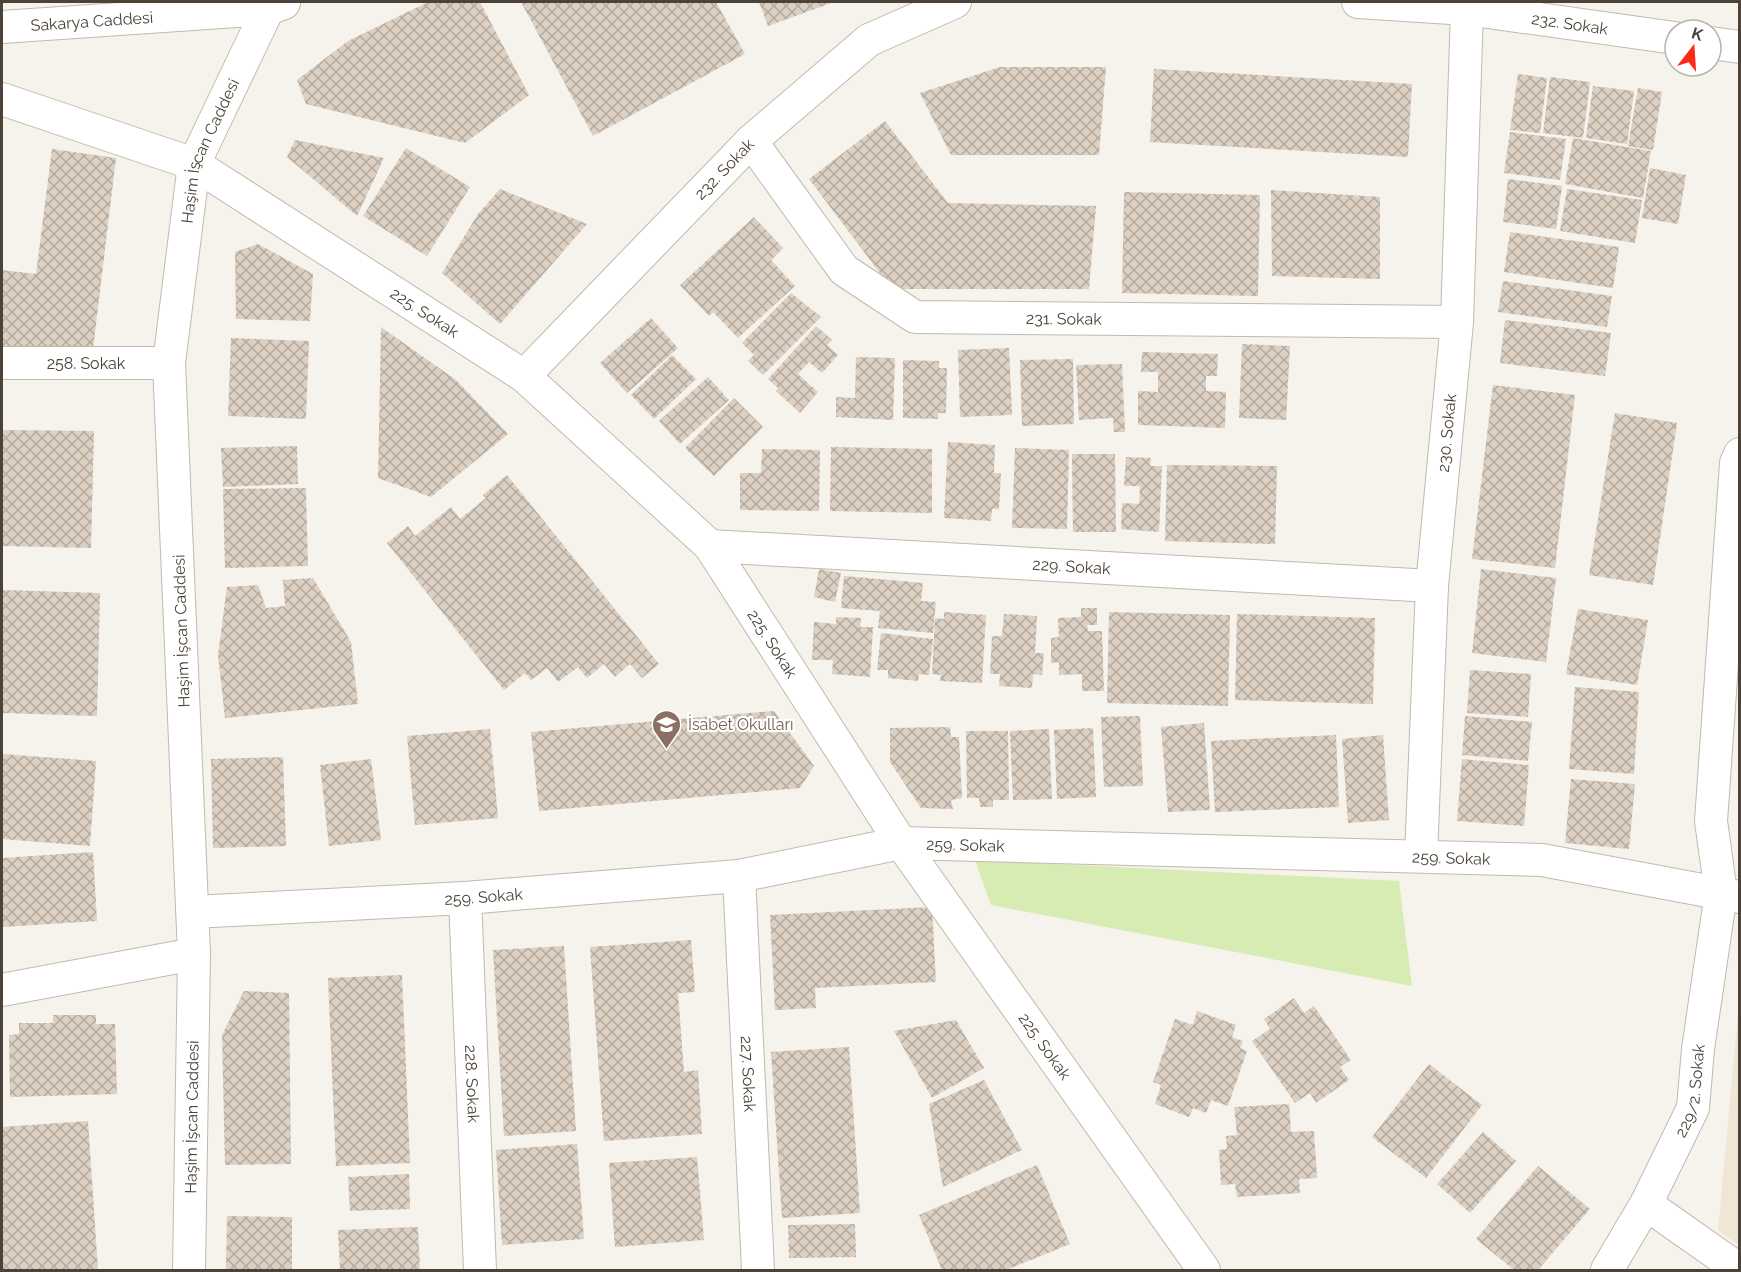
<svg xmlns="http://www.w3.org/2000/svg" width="1741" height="1272" font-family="Raleway,sans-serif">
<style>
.education{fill:#f0e6d5}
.green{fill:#d7ecb3}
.building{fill:url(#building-cross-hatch)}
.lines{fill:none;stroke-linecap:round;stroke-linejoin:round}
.street-casing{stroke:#c3b9ad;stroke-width:34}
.street{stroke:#fff;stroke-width:32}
.labels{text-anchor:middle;stroke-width:4.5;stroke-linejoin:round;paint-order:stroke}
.street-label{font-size:16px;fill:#4c4238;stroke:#fff}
.education-label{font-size:16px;fill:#785e54;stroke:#fff;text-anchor:start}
</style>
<defs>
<pattern id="building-cross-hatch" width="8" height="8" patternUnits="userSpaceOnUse" patternTransform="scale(1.5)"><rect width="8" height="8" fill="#dcd0c3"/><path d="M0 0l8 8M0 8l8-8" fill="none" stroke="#b5aa9f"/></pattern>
</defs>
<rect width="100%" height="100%" fill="#f6f2ec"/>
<!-- education -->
<path class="education" d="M 1739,1003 L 1739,1245 L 1718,1231 Z"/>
<!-- green -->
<path class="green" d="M 975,860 L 1399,881 L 1412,986 L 991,905 Z"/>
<!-- building -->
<g class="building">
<path d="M 428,2 L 480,2 L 529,95 L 465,143 L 306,104 L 297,80 L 348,41 Z"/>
<path d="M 521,2 L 716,2 L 745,54 L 593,136 Z"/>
<path d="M 759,2 L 834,2 L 768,26 Z"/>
<path d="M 1000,67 L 1106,67 L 1099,155 L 951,155 L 920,93 Z"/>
<path d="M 1154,69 L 1412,84 L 1408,157 L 1150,142 Z"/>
<path d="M 1518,74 L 1547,78 L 1540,133 L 1510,130 Z"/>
<path d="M 1550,77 L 1590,82 L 1583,138 L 1543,133 Z"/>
<path d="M 1593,86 L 1634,91 L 1627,144 L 1586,138 Z"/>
<path d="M 1638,88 L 1662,92 L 1653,150 L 1628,146 Z"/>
<path d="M 885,121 L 948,203 L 1096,206 L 1089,289 L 892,289 L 809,179 Z"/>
<path d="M 1510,132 L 1566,139 L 1560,180 L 1504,173 Z"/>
<path d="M 1573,138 L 1651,151 L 1643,198 L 1565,184 Z"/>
<path d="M 295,140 L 384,158 L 357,216 L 287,157 Z"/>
<path d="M 406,148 L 470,187 L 427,256 L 363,216 Z"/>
<path d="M 52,149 L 116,158 L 92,357 L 2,346 L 2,270 L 36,274 Z"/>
<path d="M 1650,168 L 1686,175 L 1678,224 L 1642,218 Z"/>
<path d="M 1508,179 L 1562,186 L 1556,229 L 1503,222 Z"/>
<path d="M 500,189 L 587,224 L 500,324 L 442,273 L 478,214 Z"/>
<path d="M 1567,189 L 1642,200 L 1635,243 L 1560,231 Z"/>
<path d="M 1271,190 L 1380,197 L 1380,279 L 1272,276 Z"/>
<path d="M 1124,192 L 1260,195 L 1258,296 L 1122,293 Z"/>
<path d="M 754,217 L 783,248 L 771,260 L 795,286 L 738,338 L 713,312 L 709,316 L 680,285 Z"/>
<path d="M 1510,232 L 1619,247 L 1613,288 L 1504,272 Z"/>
<path d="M 258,244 L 313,274 L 310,321 L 236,319 L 235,252 Z"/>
<path d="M 1503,281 L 1612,296 L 1607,327 L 1498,312 Z"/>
<path d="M 791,293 L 821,317 L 763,375 L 748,361 L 754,355 L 742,343 Z"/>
<path d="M 651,318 L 678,348 L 627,393 L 600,363 Z"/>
<path d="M 1505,320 L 1611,333 L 1605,376 L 1500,363 Z"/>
<path d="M 816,326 L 832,340 L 827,345 L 838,355 L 822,373 L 809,362 L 798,374 L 818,392 L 800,413 L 776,391 L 778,388 L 768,379 Z"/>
<path d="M 381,327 L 456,380 L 508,434 L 431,497 L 378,478 Z"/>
<path d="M 231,338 L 309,341 L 306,419 L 228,416 Z"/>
<path d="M 1242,344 L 1290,346 L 1286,420 L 1239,418 Z"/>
<path d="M 1009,348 L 1012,415 L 960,417 L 958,350 Z"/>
<path d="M 1142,352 L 1218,354 L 1217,376 L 1206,376 L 1206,391 L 1226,392 L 1225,428 L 1138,425 L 1138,391 L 1158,392 L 1158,372 L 1141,372 Z"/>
<path d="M 672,355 L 696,379 L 654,419 L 631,395 Z"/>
<path d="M 856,357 L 895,358 L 893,420 L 836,417 L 836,397 L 855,398 Z"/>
<path d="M 1073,359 L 1074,424 L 1022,426 L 1020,360 Z"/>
<path d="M 903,360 L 939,361 L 939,368 L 947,368 L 946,413 L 938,413 L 938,419 L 903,418 Z"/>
<path d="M 1122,364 L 1125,432 L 1114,432 L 1113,418 L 1079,420 L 1076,365 Z"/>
<path d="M 708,377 L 729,400 L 680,444 L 659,421 Z"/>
<path d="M 1493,385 L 1575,395 L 1555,568 L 1472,559 Z"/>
<path d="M 734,398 L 763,427 L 714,476 L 685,448 Z"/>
<path d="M 1615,413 L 1677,423 L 1653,585 L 1589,575 Z"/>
<path d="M 2,430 L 94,431 L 91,548 L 2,546 Z"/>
<path d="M 948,442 L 995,445 L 994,473 L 1001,473 L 999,509 L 992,509 L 991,521 L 944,518 Z"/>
<path d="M 297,446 L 298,484 L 223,487 L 221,448 Z"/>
<path d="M 831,447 L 932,449 L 932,513 L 830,511 Z"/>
<path d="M 1015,448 L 1069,450 L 1067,529 L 1012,528 Z"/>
<path d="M 762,449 L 820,450 L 819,511 L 740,510 L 740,473 L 761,473 Z"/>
<path d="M 1072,454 L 1115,454 L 1116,532 L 1073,532 Z"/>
<path d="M 1126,457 L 1151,458 L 1150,466 L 1162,466 L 1159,532 L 1121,529 L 1122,503 L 1139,504 L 1140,486 L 1124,486 Z"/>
<path d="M 1167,465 L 1277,466 L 1275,544 L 1165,541 Z"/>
<path d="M 507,475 L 659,664 L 642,678 L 630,664 L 615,677 L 604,664 L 587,678 L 578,667 L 558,682 L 547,668 L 531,680 L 525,673 L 504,690 L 387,543 L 408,526 L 415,536 L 451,507 L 460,519 L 486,498 L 483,495 Z"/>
<path d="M 306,488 L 308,566 L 225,568 L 223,489 Z"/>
<path d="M 819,569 L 841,573 L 835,602 L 814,597 Z"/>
<path d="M 1481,569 L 1556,578 L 1546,662 L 1472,653 Z"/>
<path d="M 844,576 L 923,583 L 921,601 L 936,602 L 933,633 L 878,628 L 880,611 L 841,608 Z"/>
<path d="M 313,578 L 351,642 L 358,704 L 225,718 L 218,655 L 227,587 L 258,585 L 266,608 L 285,606 L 283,580 Z"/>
<path d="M 2,590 L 100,593 L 97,716 L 2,713 Z"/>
<path d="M 1081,608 L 1097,608 L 1097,625 L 1087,625 L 1088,631 L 1102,631 L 1104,691 L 1082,691 L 1082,674 L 1059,675 L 1059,662 L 1051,663 L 1051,638 L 1059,637 L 1058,618 L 1081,617 Z"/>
<path d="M 1578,609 L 1648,620 L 1637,685 L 1566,674 Z"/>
<path d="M 944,612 L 986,615 L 982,683 L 940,681 L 941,675 L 932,674 L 935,618 L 944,619 Z"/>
<path d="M 1109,612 L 1230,615 L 1228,706 L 1107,703 Z"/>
<path d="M 1004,614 L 1037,616 L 1035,653 L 1044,653 L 1042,675 L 1033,674 L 1032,688 L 999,686 L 1000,674 L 990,674 L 992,636 L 1002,636 Z"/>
<path d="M 1237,614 L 1375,618 L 1373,704 L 1235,700 Z"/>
<path d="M 836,617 L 861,618 L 860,627 L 873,627 L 870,677 L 832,674 L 833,660 L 812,660 L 814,622 L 836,624 Z"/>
<path d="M 881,633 L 933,639 L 929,675 L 919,674 L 918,681 L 888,678 L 888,670 L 877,670 Z"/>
<path d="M 1470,670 L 1531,674 L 1528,717 L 1467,713 Z"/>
<path d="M 1575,687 L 1639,692 L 1634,774 L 1569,769 Z"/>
<path d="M 774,711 L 814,766 L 800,788 L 539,811 L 531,732 Z"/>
<path d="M 1140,716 L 1143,786 L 1104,787 L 1101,717 Z"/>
<path d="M 1465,716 L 1532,722 L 1528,761 L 1462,755 Z"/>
<path d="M 1204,723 L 1210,810 L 1168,812 L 1161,727 Z"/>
<path d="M 950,727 L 951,737 L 959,737 L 962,798 L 951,800 L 953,809 L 921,808 L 890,762 L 890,728 Z"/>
<path d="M 1093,728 L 1096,797 L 1057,799 L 1054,730 Z"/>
<path d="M 490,729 L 498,818 L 415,825 L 407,736 Z"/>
<path d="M 1049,729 L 1052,799 L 1013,800 L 1010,731 Z"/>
<path d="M 966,731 L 1008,731 L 1009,800 L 993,800 L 993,807 L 980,807 L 979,798 L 967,798 Z"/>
<path d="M 1336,735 L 1339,807 L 1215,812 L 1211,741 Z"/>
<path d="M 1383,735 L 1389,820 L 1348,823 L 1342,739 Z"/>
<path d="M 2,754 L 96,761 L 90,846 L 2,839 Z"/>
<path d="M 283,757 L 286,846 L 213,848 L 211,759 Z"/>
<path d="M 371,759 L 381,840 L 329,846 L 320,765 Z"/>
<path d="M 1462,759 L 1529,765 L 1524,826 L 1457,821 Z"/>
<path d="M 1571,779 L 1635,784 L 1629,849 L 1565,843 Z"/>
<path d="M 93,852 L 97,921 L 2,927 L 2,858 Z"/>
<path d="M 932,907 L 936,982 L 815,988 L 816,1008 L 775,1010 L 770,915 Z"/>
<path d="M 691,940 L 695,992 L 678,993 L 684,1072 L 698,1070 L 702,1134 L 604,1141 L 590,947 Z"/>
<path d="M 564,946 L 576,1131 L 504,1136 L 493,950 Z"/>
<path d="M 402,975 L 410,1163 L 336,1166 L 328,978 Z"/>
<path d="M 244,991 L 289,993 L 291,1164 L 225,1165 L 222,1035 Z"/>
<path d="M 1294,998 L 1304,1013 L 1314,1006 L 1351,1060 L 1340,1067 L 1349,1080 L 1316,1103 L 1310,1093 L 1295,1103 L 1252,1041 L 1270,1029 L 1264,1019 Z"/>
<path d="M 1197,1011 L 1236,1025 L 1232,1037 L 1243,1041 L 1240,1048 L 1247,1051 L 1228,1106 L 1211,1100 L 1206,1113 L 1193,1108 L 1189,1117 L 1155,1104 L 1161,1085 L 1153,1082 L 1175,1019 L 1193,1025 Z"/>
<path d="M 53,1015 L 96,1015 L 96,1024 L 115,1024 L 117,1094 L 10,1097 L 9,1035 L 19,1034 L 19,1023 L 53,1023 Z"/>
<path d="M 956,1020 L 984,1068 L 932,1098 L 894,1031 Z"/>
<path d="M 849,1047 L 860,1213 L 782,1218 L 771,1052 Z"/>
<path d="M 1429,1064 L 1482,1105 L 1426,1178 L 1372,1137 Z"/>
<path d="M 984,1080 L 1022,1150 L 943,1187 L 929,1104 Z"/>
<path d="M 1289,1104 L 1291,1132 L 1314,1131 L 1317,1178 L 1299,1179 L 1300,1193 L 1237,1197 L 1235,1184 L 1221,1185 L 1219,1150 L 1227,1149 L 1226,1136 L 1237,1135 L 1234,1107 Z"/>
<path d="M 88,1121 L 98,1270 L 2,1270 L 2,1127 Z"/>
<path d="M 1483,1132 L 1516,1161 L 1470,1213 L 1437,1184 Z"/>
<path d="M 577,1144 L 584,1239 L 502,1245 L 496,1150 Z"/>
<path d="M 697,1157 L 704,1240 L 615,1247 L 609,1163 Z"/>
<path d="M 1037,1165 L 1070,1244 L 1006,1270 L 942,1270 L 919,1215 Z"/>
<path d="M 1538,1166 L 1590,1209 L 1538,1270 L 1514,1270 L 1476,1239 Z"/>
<path d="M 409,1174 L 410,1209 L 350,1211 L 348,1177 Z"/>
<path d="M 227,1216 L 292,1217 L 292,1270 L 226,1270 Z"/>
<path d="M 855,1224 L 856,1257 L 789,1258 L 788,1225 Z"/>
<path d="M 418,1227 L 420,1270 L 340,1270 L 338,1230 Z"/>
</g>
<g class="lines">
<defs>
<g id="street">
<path id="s1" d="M 1358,2 L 1467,9 L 1675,38"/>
<path id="s2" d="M 2,27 L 268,9 L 284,3"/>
<path d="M 1711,43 L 1740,47"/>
<path id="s3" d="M 2,99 L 194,164 L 524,376 L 710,546 L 901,843 L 1204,1270"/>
<path id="s4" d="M 751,141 L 844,270 L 915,317 L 1457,322"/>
<path id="s5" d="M 2,363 L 169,363"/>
<path id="s6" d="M 524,376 L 751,141 L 869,40 L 955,2"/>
<path id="s7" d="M 710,546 L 1432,586"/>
<path id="s8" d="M 1421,856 L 1432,586 L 1457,322 L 1467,9"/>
<path id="s9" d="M 739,876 L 758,1270"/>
<path id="s10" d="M 465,898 L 480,1270"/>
<path id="s11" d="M 193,912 L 465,898 L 739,876 L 901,843 L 1542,860 L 1740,897"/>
<path d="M 2,990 L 194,954"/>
<path d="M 1646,1204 L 1740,1270"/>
<path id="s12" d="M 189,1270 L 194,954 L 169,363 L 194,164 L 268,9"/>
<path id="s13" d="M 1607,1270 L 1646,1204 L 1693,1108 L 1698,1049 L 1721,893 L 1711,821 L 1736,463 L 1740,454"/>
</g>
</defs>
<!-- street casing -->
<use href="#street" class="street-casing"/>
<!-- street -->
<use href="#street" class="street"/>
</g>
<!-- icons -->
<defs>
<symbol id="school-pin" viewBox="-11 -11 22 30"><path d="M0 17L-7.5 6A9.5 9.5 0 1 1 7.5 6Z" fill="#8d6e63" stroke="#fff"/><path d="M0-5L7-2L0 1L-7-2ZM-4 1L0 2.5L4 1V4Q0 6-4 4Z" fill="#fff"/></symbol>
</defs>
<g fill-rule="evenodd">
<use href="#school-pin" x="650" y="708" width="33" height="45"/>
</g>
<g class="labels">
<!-- street labels -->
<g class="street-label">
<text dy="6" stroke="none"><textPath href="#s2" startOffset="90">Sakarya Caddesi</textPath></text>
<text dy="6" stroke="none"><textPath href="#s1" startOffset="213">232. Sokak</textPath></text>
<text dy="6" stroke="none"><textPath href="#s12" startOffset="1125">Haşim İşcan Caddesi</textPath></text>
<text dy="6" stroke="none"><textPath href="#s6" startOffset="288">232. Sokak</textPath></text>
<text dy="6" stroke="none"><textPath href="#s3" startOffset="477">225. Sokak</textPath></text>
<text dy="6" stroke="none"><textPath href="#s4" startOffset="393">231. Sokak</textPath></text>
<text dy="6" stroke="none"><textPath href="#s5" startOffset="84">258. Sokak</textPath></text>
<text dy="6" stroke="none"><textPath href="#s8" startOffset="424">230. Sokak</textPath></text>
<text dy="6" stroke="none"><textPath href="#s7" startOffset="362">229. Sokak</textPath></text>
<text transform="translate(181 631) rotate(-92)" y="6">Haşim İşcan Caddesi</text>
<text dy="6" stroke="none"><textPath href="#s3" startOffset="963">225. Sokak</textPath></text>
<text dy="6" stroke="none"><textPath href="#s11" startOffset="777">259. Sokak</textPath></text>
<text dy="6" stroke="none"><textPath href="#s11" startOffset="1263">259. Sokak</textPath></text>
<text dy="6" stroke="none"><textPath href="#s11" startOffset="291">259. Sokak</textPath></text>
<text dy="6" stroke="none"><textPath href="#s3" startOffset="1449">225. Sokak</textPath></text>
<text dy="6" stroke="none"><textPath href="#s9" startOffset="198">227. Sokak</textPath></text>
<text dy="6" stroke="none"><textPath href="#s10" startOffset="186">228. Sokak</textPath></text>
<text dy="6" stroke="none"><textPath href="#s13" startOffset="200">229/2. Sokak</textPath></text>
<text dy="6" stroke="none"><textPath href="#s12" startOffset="153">Haşim İşcan Caddesi</textPath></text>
</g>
<!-- education labels -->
<g class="education-label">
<text x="688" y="730">İsabet Okulları</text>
</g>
</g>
<!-- border -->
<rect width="1741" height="1272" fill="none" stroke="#4c4238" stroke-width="6"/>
<!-- north arrow -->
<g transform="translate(1693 48) rotate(17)"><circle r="28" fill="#ffffff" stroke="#b7b3af" stroke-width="1.5"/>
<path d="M0-4.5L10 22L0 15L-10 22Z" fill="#ff291a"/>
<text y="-9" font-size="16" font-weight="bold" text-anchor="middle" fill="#4c4238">K</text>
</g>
</svg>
